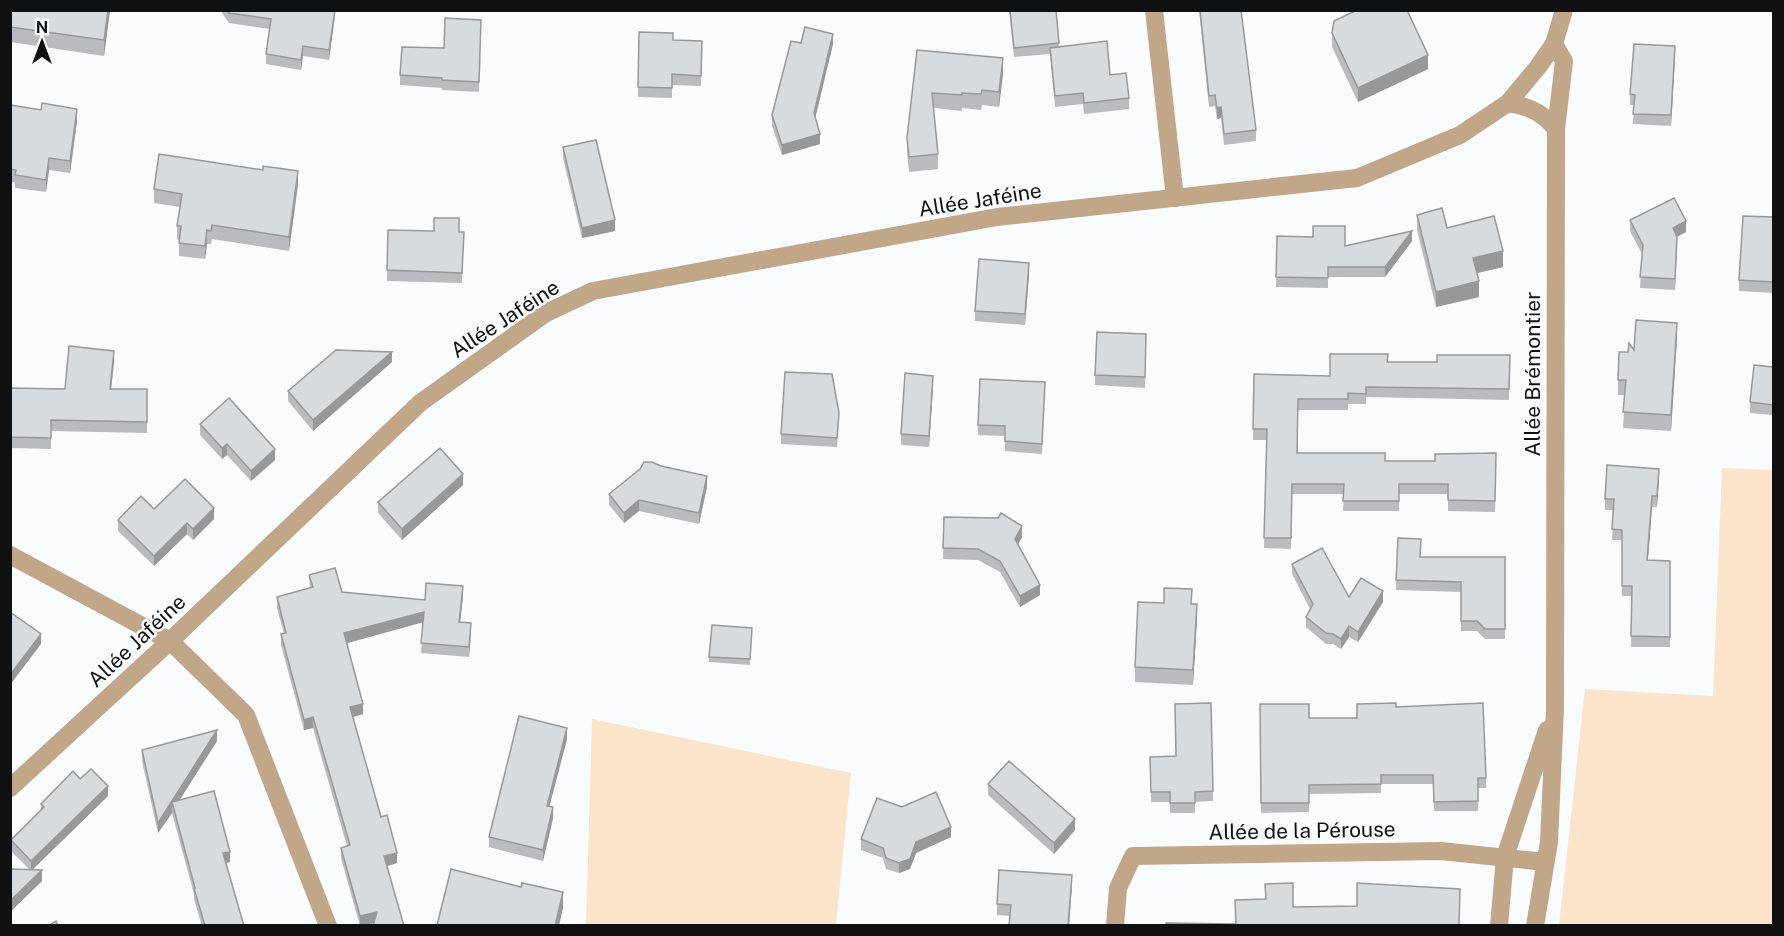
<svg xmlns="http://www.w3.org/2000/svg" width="1784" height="936" font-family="'Public Sans',sans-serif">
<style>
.green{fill:#fce4ca}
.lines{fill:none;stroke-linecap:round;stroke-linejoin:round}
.minor{stroke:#c1a688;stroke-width:18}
.wall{fill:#b8bcc0}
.shaded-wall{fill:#96999c}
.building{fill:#d6dbdf;stroke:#96999c;stroke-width:1.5}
.labels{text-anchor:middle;stroke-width:5;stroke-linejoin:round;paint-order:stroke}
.street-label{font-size:21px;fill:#0f1012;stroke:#f9fcff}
</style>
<rect width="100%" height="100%" fill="#f9fcff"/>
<!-- green -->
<g class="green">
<path d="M 1722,468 L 1773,470 L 1773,925 L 1559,925 L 1585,689 L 1713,696 Z"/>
<path d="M 592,719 L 851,773 L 836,925 L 586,925 Z"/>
</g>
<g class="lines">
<!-- minor -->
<g class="minor">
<path d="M 1154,10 L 1175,198"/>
<path d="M 1508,103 C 1529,106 1543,113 1556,129"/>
<path d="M 10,555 L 170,641 L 246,715 L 328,926"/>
<path d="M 10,788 L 170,641 L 420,403 L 546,313 L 593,291 L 997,217 L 1357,178 L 1460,135 L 1508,103 L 1538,67 L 1554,44 L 1564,10"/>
<path d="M 1115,926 L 1118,888 L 1133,856 L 1441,851 L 1545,862"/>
<path d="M 1499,926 L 1505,857 L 1547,730"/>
<path d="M 1535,926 L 1549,842 L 1555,708 L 1556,129 L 1564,61 L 1554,44"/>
</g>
</g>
<!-- wall -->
<g class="wall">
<path d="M 10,10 L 110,10 L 104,56 L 10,42 Z"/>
<path d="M 222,10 L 335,10 L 329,60 L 303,56 L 301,70 L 266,64 L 266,54 L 270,29 L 229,23 L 222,13 Z"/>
<path d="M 1009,10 L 1056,10 L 1059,47 L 1110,75 L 1129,98 L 1129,109 L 1084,114 L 1083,104 L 1055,107 L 1050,54 L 1014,57 Z"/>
<path d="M 1199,10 L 1241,10 L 1256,130 L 1256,141 L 1224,145 L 1221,118 L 1217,119 L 1215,106 L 1209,107 Z"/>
<path d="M 481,20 L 479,92 L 442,90 L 442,88 L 400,85 L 400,75 L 444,48 Z"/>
<path d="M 639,32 L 673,40 L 702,41 L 701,86 L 672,85 L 672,98 L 638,97 Z"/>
<path d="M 1332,33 L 1428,69 L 1358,102 L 1332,47 Z"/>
<path d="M 801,43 L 833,44 L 815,118 L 820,144 L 782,155 L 772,126 L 772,115 Z"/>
<path d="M 917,50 L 1003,74 L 999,107 L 982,105 L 981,110 L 962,108 L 962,111 L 934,108 L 938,154 L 938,169 L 909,172 L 907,153 L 907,138 Z"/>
<path d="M 1675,57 L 1671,126 L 1633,124 L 1634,105 L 1630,105 L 1630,94 Z"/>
<path d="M 10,105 L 77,121 L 70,173 L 49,170 L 46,192 L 15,188 L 15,182 L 10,182 Z"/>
<path d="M 563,147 L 615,231 L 582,238 L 563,158 Z"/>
<path d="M 298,184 L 289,251 L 212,239 L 211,244 L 207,244 L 205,259 L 179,256 L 179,240 L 177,239 L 177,226 L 180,207 L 154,203 L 154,189 Z"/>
<path d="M 1417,215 L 1447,228 L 1503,267 L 1477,273 L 1479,297 L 1436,307 L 1417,230 Z"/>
<path d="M 1773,217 L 1773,293 L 1739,291 L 1739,280 Z"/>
<path d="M 1630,220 L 1686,232 L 1677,236 L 1675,290 L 1640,288 L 1642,254 L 1630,231 Z"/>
<path d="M 388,230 L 464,232 L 462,283 L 387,281 Z"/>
<path d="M 1277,236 L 1345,246 L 1412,241 L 1385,277 L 1328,277 L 1328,288 L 1276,287 Z"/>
<path d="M 1029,274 L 1025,325 L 975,321 L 975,311 Z"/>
<path d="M 1677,338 L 1671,431 L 1623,428 L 1625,395 L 1618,395 L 1618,380 L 1628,352 Z"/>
<path d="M 1146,345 L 1145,388 L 1095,385 L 1095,375 Z"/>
<path d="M 1510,355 L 1509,400 L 1366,397 L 1366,404 L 1348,404 L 1348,410 L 1298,410 L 1298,453 L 1385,461 L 1435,461 L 1496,453 L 1495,512 L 1448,511 L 1448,494 L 1399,494 L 1399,511 L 1343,511 L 1344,494 L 1292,494 L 1291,549 L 1264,548 L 1267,440 L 1253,440 L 1254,374 L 1330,376 L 1388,362 L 1437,362 Z"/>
<path d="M 114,362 L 111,389 L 147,389 L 147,433 L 51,431 L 51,449 L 10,448 L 10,388 L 65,389 Z"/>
<path d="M 392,362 L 313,431 L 288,401 L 288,391 Z"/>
<path d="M 1773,367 L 1773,415 L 1750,413 L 1750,402 Z"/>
<path d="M 933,387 L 929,447 L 901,445 L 901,434 Z"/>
<path d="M 1045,392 L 1042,454 L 1005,451 L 1005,436 L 978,435 L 978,425 Z"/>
<path d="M 839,422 L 837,447 L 781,444 L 781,434 Z"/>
<path d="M 200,424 L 275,460 L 251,481 L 227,455 L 222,459 L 200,435 Z"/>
<path d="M 1659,480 L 1657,507 L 1652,507 L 1648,560 L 1670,561 L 1670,647 L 1631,647 L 1632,596 L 1622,596 L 1622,540 L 1612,540 L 1614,510 L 1605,510 L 1605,499 Z"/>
<path d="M 463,485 L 402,540 L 378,513 L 378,502 Z"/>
<path d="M 707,487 L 699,524 L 639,511 L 624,523 L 609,505 L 609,494 Z"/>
<path d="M 154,509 L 214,519 L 193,540 L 187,534 L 154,566 L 118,531 L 118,520 Z"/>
<path d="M 944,517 L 1022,537 L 1018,544 L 1040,595 L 1020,607 L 1000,572 L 978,560 L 943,559 Z"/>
<path d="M 1421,557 L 1505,557 L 1505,639 L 1485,639 L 1477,631 L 1461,631 L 1461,592 L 1396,590 L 1396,580 Z"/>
<path d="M 1292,564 L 1349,597 L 1383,602 L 1358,642 L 1349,637 L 1341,649 L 1333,644 L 1326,644 L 1306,627 L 1306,617 L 1310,609 L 1292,574 Z"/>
<path d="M 309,575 L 342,592 L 425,600 L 463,597 L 460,622 L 471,633 L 469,657 L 421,653 L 423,622 L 346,643 L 363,714 L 352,717 L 381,817 L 397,863 L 387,866 L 374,923 L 364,926 L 360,926 L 341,858 L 341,848 L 347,846 L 313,728 L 304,730 L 281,645 L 281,634 L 284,634 L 277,608 L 277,597 L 310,588 Z"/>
<path d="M 1192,604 L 1197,619 L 1193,685 L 1135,682 L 1135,667 Z"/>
<path d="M 752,628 L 750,665 L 709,662 L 709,657 Z"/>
<path d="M 1211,703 L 1213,801 L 1195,802 L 1195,813 L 1170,813 L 1170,802 L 1151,802 L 1150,757 L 1176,756 Z"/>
<path d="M 1260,704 L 1309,718 L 1357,718 L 1396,707 L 1486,778 L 1486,788 L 1478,788 L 1478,811 L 1434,811 L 1433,784 L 1381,784 L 1381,793 L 1309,794 L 1309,812 L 1261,813 Z"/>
<path d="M 567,739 L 549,806 L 553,818 L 543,861 L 489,847 L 489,837 Z"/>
<path d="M 217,741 L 179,800 L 230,862 L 226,863 L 244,926 L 202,926 L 194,899 L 194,894 L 172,813 L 158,833 L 142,761 L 142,750 Z"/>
<path d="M 80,779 L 108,796 L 32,870 L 42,881 L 10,912 L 10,869 L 30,870 L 11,851 L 11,840 L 41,810 L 41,804 Z"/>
<path d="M 988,784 L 1075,830 L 1054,854 L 988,795 Z"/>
<path d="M 951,837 L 916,853 L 910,869 L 899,873 L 886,869 L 883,858 L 861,850 L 861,839 Z"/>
<path d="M 1072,885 L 1069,926 L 1009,926 L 1010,916 L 997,915 L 997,904 Z"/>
</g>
<!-- shaded-wall -->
<g class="shaded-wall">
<path d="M 108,10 L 110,10 L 104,56 L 104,40 Z"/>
<path d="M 335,10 L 335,16 L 329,60 L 329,50 Z"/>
<path d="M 833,34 L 833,44 L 814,123 L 814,113 Z"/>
<path d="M 303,46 L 303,56 L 301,70 L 301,60 Z"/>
<path d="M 1675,46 L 1675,57 L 1671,126 L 1671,115 Z"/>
<path d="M 1428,55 L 1428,69 L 1358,102 L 1358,88 Z"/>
<path d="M 1003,58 L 1003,74 L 999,107 L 999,92 Z"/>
<path d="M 1221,107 L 1221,118 L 1217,119 L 1217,108 Z"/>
<path d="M 77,109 L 77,121 L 70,173 L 70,161 Z"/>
<path d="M 820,134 L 820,144 L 782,155 L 782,145 Z"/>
<path d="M 49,158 L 49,170 L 46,192 L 46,180 Z"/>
<path d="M 298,171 L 298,184 L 289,251 L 289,237 Z"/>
<path d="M 615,220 L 615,231 L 582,238 L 582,228 Z"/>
<path d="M 1686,221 L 1686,232 L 1673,239 L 1673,228 Z"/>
<path d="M 207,230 L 207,244 L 205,259 L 205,246 Z"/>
<path d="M 1412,231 L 1412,241 L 1385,277 L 1385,267 Z"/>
<path d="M 1677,237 L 1677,247 L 1675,290 L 1675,279 Z"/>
<path d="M 1503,251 L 1503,267 L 1473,274 L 1473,258 Z"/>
<path d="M 1029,263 L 1029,274 L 1025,325 L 1025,314 Z"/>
<path d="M 1479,281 L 1479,297 L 1436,307 L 1436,292 Z"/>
<path d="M 1677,323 L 1677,338 L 1671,431 L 1671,415 Z"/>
<path d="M 114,351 L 114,362 L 110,400 L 110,389 Z"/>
<path d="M 392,352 L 392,362 L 313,431 L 313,420 Z"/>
<path d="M 933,376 L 933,387 L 929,447 L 929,436 Z"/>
<path d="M 227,444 L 227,455 L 222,459 L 222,448 Z"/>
<path d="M 275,449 L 275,460 L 251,481 L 251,471 Z"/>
<path d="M 1659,469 L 1659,480 L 1657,507 L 1657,496 Z"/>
<path d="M 463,474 L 463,485 L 402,540 L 402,529 Z"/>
<path d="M 707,476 L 707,487 L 699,524 L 699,513 Z"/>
<path d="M 1652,496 L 1652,507 L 1647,570 L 1647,560 Z"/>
<path d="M 639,500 L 639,511 L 624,523 L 624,513 Z"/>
<path d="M 214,508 L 214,519 L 193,540 L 193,529 Z"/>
<path d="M 187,523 L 187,534 L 154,566 L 154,556 Z"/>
<path d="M 1022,526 L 1022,537 L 1015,550 L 1015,539 Z"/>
<path d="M 1040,585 L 1040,595 L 1020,607 L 1020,596 Z"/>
<path d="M 463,586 L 463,597 L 459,632 L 459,622 Z"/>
<path d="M 1383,591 L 1383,602 L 1358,642 L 1358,632 Z"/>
<path d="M 1197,604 L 1197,619 L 1193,685 L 1193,670 Z"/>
<path d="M 424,612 L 424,622 L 344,644 L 344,633 Z"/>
<path d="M 471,623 L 471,633 L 469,657 L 469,647 Z"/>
<path d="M 1349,626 L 1349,637 L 1341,649 L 1341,639 Z"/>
<path d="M 41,634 L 41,644 L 10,685 L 10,675 Z"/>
<path d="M 363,704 L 363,714 L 350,718 L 350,707 Z"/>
<path d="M 313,717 L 313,728 L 304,730 L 304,720 Z"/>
<path d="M 567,728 L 567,739 L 547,816 L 547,806 Z"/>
<path d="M 217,730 L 217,741 L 174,809 L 172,802 Z"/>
<path d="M 108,786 L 108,796 L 31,871 L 31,861 Z"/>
<path d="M 172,802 L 172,813 L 158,833 L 158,823 Z"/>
<path d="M 553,807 L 553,818 L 543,861 L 543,850 Z"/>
<path d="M 1075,819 L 1075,830 L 1054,854 L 1054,843 Z"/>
<path d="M 951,827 L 951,837 L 916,853 L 910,869 L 899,873 L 899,863 L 916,842 Z"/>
<path d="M 230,852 L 230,862 L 223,864 L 223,853 Z"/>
<path d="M 397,853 L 397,863 L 384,867 L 384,856 Z"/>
<path d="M 42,870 L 42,881 L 10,912 L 10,901 Z"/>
<path d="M 1072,875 L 1072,885 L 1069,926 L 1068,926 Z"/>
<path d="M 563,892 L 563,908 L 559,926 L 555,926 Z"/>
<path d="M 377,912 L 377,922 L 364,926 L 360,926 L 360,916 Z"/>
</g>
<!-- building -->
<g class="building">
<path d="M 10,10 L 108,10 L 104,40 L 10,27 Z"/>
<path d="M 227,10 L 335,10 L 329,50 L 303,46 L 301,60 L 266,54 L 271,19 L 229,13 Z"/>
<path d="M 1010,10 L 1056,10 L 1059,43 L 1014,48 Z"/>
<path d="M 1200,10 L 1241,10 L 1256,130 L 1224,134 L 1221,107 L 1217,108 L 1215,95 L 1209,96 Z"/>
<path d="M 1357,10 L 1407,10 L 1428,55 L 1358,88 L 1332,33 L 1334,21 Z"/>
<path d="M 445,18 L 481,20 L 479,82 L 442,80 L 442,78 L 400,75 L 402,47 L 444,48 Z"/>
<path d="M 805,27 L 833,34 L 814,113 L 820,134 L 782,145 L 772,115 L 791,41 L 801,43 Z"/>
<path d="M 639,32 L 673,33 L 673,40 L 702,41 L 701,76 L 672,74 L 672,88 L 638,87 Z"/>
<path d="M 1107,41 L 1110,75 L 1126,73 L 1129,98 L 1084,103 L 1083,93 L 1055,96 L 1050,48 Z"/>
<path d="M 1634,44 L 1675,46 L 1671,115 L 1633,114 L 1635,95 L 1630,94 Z"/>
<path d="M 917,50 L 1003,58 L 999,92 L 982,90 L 981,94 L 962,93 L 962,95 L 932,93 L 938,154 L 909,157 L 907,138 Z"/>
<path d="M 42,103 L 77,109 L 70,161 L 49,158 L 46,180 L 15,175 L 16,170 L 10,169 L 10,105 L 41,110 Z"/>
<path d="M 596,140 L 615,220 L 582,228 L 563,147 Z"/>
<path d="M 159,154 L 263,170 L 263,166 L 298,171 L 289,237 L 212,225 L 211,231 L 207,230 L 205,246 L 179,243 L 181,226 L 177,226 L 182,194 L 154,189 Z"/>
<path d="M 1674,198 L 1686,221 L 1673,228 L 1677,237 L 1675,279 L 1640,277 L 1643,245 L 1630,220 Z"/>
<path d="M 1442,208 L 1447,228 L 1494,216 L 1503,251 L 1473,258 L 1479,281 L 1436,292 L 1417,215 Z"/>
<path d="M 1743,216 L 1773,217 L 1773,282 L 1739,280 Z"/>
<path d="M 434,218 L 459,218 L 459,232 L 464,232 L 462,273 L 387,270 L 388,230 L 434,231 Z"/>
<path d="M 1313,226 L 1345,226 L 1345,246 L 1412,231 L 1385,267 L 1328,267 L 1328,278 L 1276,277 L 1277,236 L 1313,237 Z"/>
<path d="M 979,259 L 1029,263 L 1025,314 L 975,311 Z"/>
<path d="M 1636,320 L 1677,323 L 1671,415 L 1623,412 L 1626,380 L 1618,380 L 1619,352 L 1628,352 L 1629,343 L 1634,350 Z"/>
<path d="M 1097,332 L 1146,334 L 1145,377 L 1095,375 Z"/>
<path d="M 69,346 L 114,351 L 110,389 L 147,389 L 147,422 L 51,420 L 51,438 L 10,437 L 10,388 L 65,389 Z"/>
<path d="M 336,350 L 392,352 L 313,420 L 288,391 Z"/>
<path d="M 1330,354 L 1388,354 L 1387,362 L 1437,362 L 1437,355 L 1510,355 L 1509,389 L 1366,387 L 1366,394 L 1348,393 L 1348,399 L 1298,399 L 1297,453 L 1385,453 L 1385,461 L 1435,461 L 1435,454 L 1496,453 L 1495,501 L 1448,500 L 1448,484 L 1399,484 L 1399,501 L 1343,501 L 1344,484 L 1292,484 L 1291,538 L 1264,538 L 1267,429 L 1253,429 L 1254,374 L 1330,376 Z"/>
<path d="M 1754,365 L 1773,367 L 1773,405 L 1750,402 Z"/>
<path d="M 785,372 L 832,374 L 839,413 L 837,438 L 781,434 Z"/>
<path d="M 905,373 L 933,376 L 929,436 L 901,434 Z"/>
<path d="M 980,379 L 1045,382 L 1042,444 L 1005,441 L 1005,426 L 978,425 Z"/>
<path d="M 229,398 L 275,449 L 251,471 L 227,444 L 222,448 L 200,424 Z"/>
<path d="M 440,448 L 463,474 L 402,529 L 378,502 Z"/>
<path d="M 644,462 L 652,462 L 661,466 L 707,476 L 699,513 L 639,500 L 624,513 L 609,494 L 640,469 Z"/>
<path d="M 1607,465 L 1659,469 L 1657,496 L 1652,496 L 1647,560 L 1670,561 L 1670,637 L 1631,636 L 1632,586 L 1622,586 L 1622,530 L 1612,529 L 1614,499 L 1605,499 Z"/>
<path d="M 185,479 L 214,508 L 193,529 L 187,523 L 154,556 L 118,520 L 141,496 L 154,509 Z"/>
<path d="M 1001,513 L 1022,526 L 1015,539 L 1040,585 L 1020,596 L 1000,561 L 978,549 L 943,548 L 944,517 L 998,518 Z"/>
<path d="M 1398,538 L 1421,539 L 1420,557 L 1505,557 L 1505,629 L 1485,629 L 1477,621 L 1461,621 L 1461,582 L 1396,580 Z"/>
<path d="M 1322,548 L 1349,597 L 1361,578 L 1383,591 L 1358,632 L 1349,626 L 1341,639 L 1333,634 L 1326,633 L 1306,617 L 1313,604 L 1292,564 Z"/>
<path d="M 335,568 L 342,592 L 425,600 L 426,583 L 463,586 L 459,622 L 471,623 L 469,647 L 421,643 L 424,612 L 344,633 L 363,704 L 350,707 L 381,817 L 387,815 L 397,853 L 384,856 L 404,926 L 373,926 L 377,912 L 360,916 L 341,848 L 350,845 L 313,717 L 304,720 L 281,634 L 286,633 L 277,597 L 313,587 L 309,575 Z"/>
<path d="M 1164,588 L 1192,589 L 1191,604 L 1197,604 L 1193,670 L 1135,667 L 1138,602 L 1164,603 Z"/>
<path d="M 10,612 L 41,634 L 10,675 Z"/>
<path d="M 712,625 L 752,628 L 750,659 L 709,657 Z"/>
<path d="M 1211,703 L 1213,791 L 1195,792 L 1195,803 L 1170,803 L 1170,792 L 1151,792 L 1150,757 L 1176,756 L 1175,704 Z"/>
<path d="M 1396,703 L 1396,707 L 1483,703 L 1486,778 L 1478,778 L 1478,801 L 1434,802 L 1433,775 L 1381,775 L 1381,784 L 1309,785 L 1309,803 L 1261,803 L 1260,704 L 1309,704 L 1309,718 L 1357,718 L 1357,704 Z"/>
<path d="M 519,716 L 567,728 L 547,806 L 553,807 L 543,850 L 489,837 Z"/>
<path d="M 217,730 L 158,823 L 142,750 Z"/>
<path d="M 1009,761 L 1075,819 L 1054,843 L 988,784 Z"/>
<path d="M 91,769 L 108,786 L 31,861 L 11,840 L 44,807 L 41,804 L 73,771 L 80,779 Z"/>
<path d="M 214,791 L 230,852 L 223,853 L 244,926 L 205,926 L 194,888 L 195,888 L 172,802 Z"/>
<path d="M 936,792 L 951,827 L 916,842 L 910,859 L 899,863 L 886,858 L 883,848 L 861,839 L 877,798 L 902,807 Z"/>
<path d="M 10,869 L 42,870 L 10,901 Z"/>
<path d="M 451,869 L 521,887 L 522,883 L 563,892 L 555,926 L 437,925 Z"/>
<path d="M 999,870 L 1072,875 L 1068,926 L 1009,926 L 1011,905 L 997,904 Z"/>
<path d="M 1293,883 L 1293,907 L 1357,906 L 1357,883 L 1460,889 L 1459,926 L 1166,926 L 1166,923 L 1236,924 L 1235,900 L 1266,899 L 1265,884 Z"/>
<path d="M 56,921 L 58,926 L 48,926 Z"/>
</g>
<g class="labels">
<!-- street labels -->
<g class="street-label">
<text transform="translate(980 200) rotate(-9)" y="7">Allée Jaféine</text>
<text transform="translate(505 319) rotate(-33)" y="7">Allée Jaféine</text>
<text transform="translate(1533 374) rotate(-90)" y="7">Allée Brémontier</text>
<text transform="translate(137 641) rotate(-43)" y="7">Allée Jaféine</text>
<text transform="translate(1302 831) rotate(-1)" y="7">Allée de la Pérouse</text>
</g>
</g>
<!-- border -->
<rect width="1784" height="936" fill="none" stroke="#0f1012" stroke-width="24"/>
<!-- north arrow -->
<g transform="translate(42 42)" stroke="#f9fcff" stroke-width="4.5" paint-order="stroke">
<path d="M0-4.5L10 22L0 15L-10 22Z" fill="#0f1012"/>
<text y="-9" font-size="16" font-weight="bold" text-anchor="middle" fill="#0f1012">N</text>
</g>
</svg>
